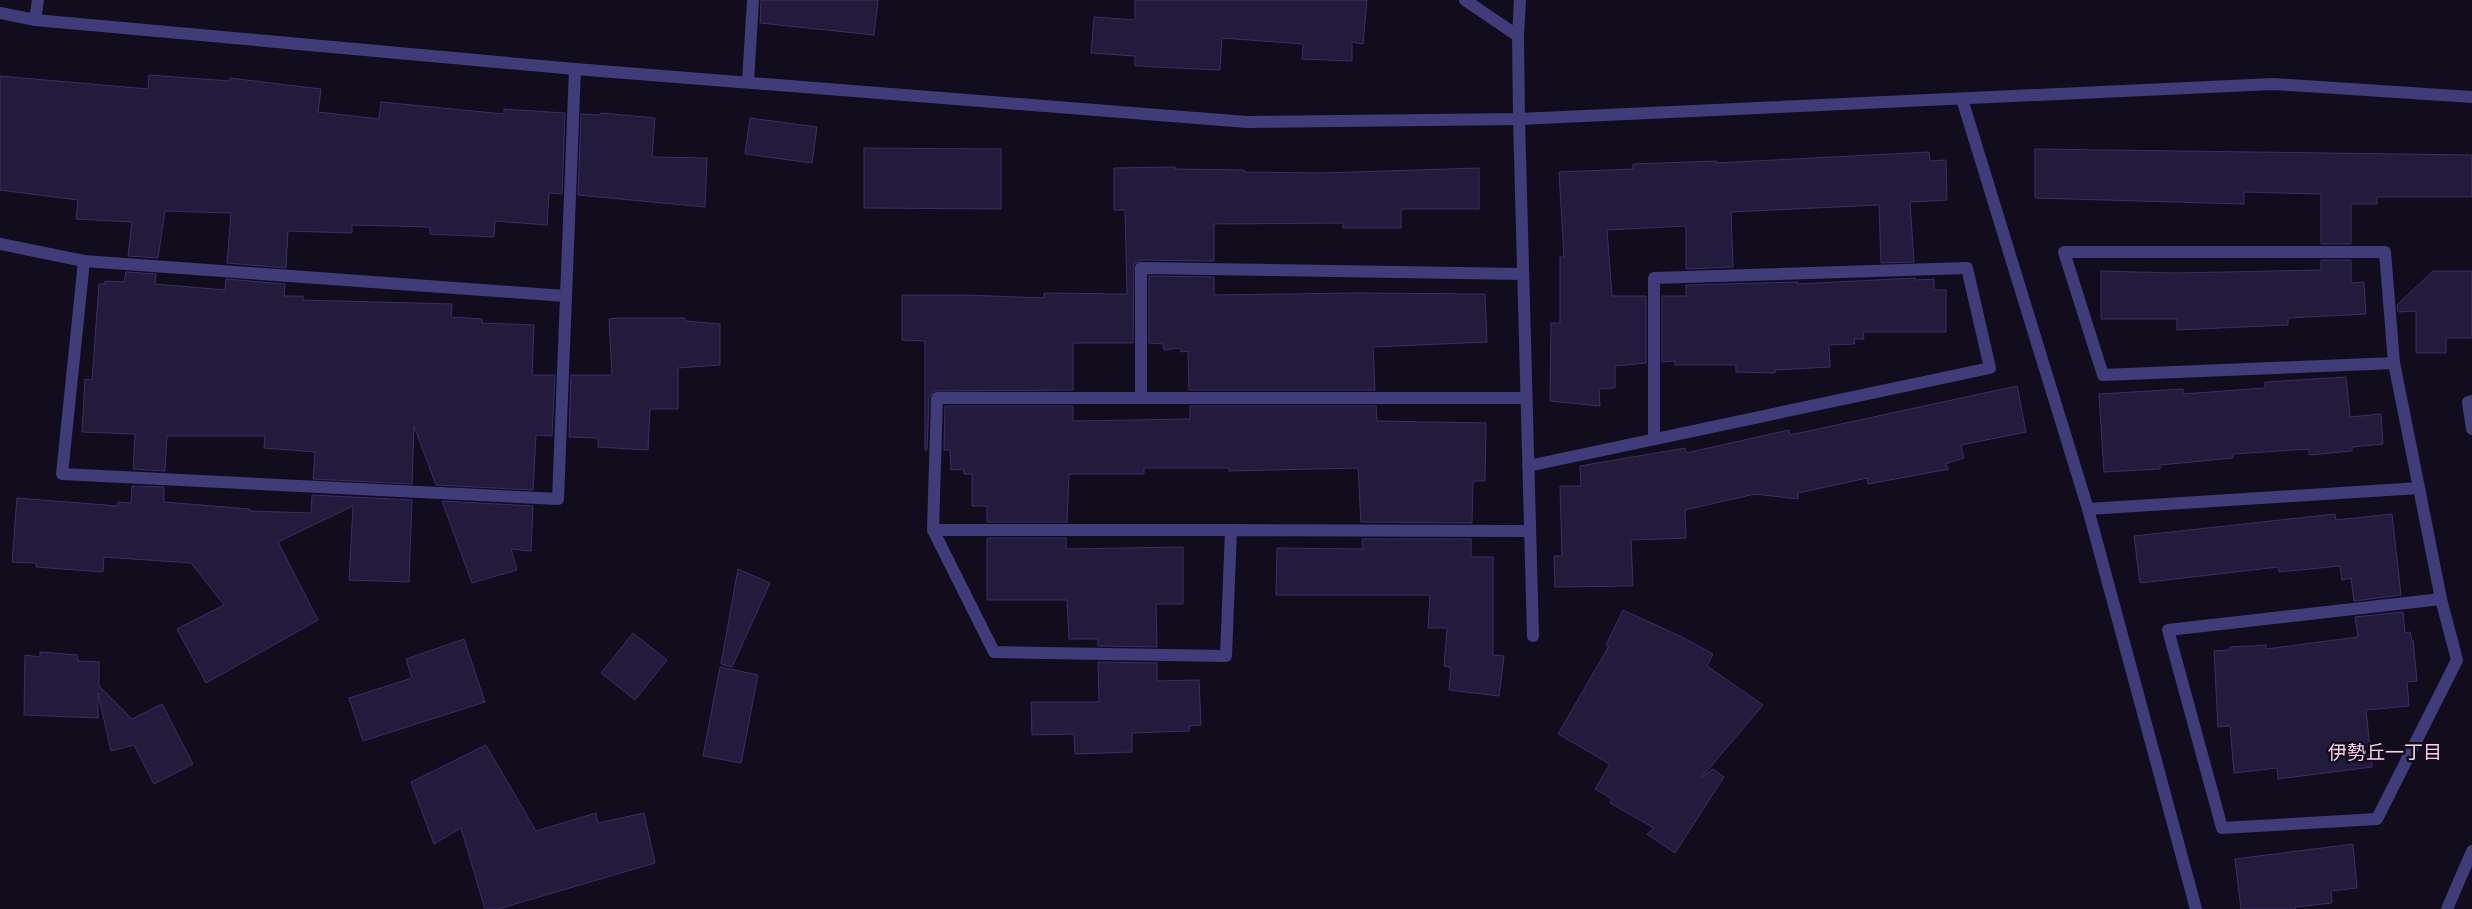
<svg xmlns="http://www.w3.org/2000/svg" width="2472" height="909" font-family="Rubik,'Noto Sans JP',sans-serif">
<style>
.building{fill:#231b3c;stroke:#3c2e67}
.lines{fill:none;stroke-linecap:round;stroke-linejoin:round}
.minor{stroke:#403b79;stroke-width:12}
.labels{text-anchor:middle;stroke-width:5;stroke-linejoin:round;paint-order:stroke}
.neighbourhood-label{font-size:19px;fill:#fccfe9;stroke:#110d1d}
</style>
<rect width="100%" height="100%" fill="#110d1d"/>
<!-- building -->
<g class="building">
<path d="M 761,0 L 878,0 L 874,35 L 760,23 Z"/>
<path d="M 1135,0 L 1367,0 L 1363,44 L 1352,42 L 1352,61 L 1302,59 L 1303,44 L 1222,38 L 1220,70 L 1135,66 L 1135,56 L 1091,53 L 1094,17 L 1135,20 Z"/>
<path d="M 149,75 L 230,81 L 230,78 L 321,89 L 318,112 L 379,119 L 381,102 L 504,114 L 504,109 L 565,113 L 562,194 L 549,193 L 547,225 L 495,221 L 494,237 L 430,234 L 430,227 L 352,225 L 352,233 L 288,231 L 286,268 L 227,263 L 231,213 L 165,211 L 158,258 L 128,256 L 132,222 L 76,219 L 78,200 L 0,190 L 0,76 L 148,89 Z"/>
<path d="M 601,113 L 655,118 L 652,157 L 707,158 L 705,207 L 578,195 L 581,114 L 600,115 Z"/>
<path d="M 750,118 L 817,127 L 812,163 L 745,154 Z"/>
<path d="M 864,148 L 1001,149 L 1001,209 L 864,208 Z"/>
<path d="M 2035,149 L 2472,155 L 2472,197 L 2377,197 L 2377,204 L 2351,204 L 2351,244 L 2321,244 L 2321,194 L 2244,192 L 2244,204 L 2035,198 Z"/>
<path d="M 1929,152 L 1930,161 L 1946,160 L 1947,200 L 1910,202 L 1914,262 L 1881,263 L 1879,205 L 1731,212 L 1733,267 L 1686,269 L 1686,226 L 1607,230 L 1612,296 L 1646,296 L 1646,363 L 1615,366 L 1615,388 L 1599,389 L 1600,406 L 1550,401 L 1551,323 L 1560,323 L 1560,257 L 1564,257 L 1559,172 L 1633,169 L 1633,164 L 1716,161 L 1716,163 Z"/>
<path d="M 1175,167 L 1175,169 L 1244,170 L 1244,172 L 1323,173 L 1479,168 L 1479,209 L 1401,209 L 1401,228 L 1343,228 L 1343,223 L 1214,224 L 1214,261 L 1141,260 L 1134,264 L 1133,343 L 1073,343 L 1073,390 L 933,391 L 929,398 L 927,450 L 925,450 L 925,341 L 902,340 L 902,295 L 966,295 L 1044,298 L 1044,293 L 1127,294 L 1125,210 L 1114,210 L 1114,168 Z"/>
<path d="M 2321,260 L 2351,260 L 2351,283 L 2364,282 L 2366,314 L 2288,318 L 2288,325 L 2177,330 L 2177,319 L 2101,319 L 2101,271 L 2175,273 L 2321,270 Z"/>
<path d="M 2433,271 L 2472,271 L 2472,338 L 2446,338 L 2446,353 L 2416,353 L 2416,311 L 2398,312 L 2397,305 Z"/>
<path d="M 126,272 L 156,274 L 155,284 L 225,290 L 226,279 L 285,284 L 284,296 L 303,296 L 303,300 L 452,304 L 451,317 L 482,319 L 482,323 L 534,325 L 532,375 L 555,375 L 552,436 L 536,435 L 533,490 L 436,485 L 414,426 L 412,484 L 313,479 L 315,452 L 264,448 L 265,436 L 167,436 L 165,471 L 133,469 L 135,434 L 82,432 L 85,379 L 92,380 L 99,284 L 105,284 L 105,281 L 124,282 Z"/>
<path d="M 1149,276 L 1214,277 L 1214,295 L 1354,293 L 1485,294 L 1487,342 L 1373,347 L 1375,390 L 1189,390 L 1188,351 L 1181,352 L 1180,348 L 1164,350 L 1163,344 L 1149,343 Z"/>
<path d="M 1915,278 L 1915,280 L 1934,279 L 1934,290 L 1946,290 L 1946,332 L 1863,332 L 1864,339 L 1854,339 L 1855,344 L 1829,345 L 1830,367 L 1775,370 L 1775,373 L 1736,372 L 1736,365 L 1675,365 L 1675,361 L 1662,362 L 1662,296 L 1686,296 L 1686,285 L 1798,282 L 1798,284 Z"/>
<path d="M 618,318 L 685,318 L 685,321 L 720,324 L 720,365 L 678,368 L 678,409 L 650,409 L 648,450 L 598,447 L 598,438 L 569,437 L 571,375 L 612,375 L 609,319 Z"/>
<path d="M 2346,377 L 2350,417 L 2381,414 L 2383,444 L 2352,447 L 2352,451 L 2309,455 L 2309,449 L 2233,454 L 2233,458 L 2160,465 L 2160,469 L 2104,472 L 2099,394 L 2183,389 L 2183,394 L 2265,388 L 2265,382 Z"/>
<path d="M 2017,386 L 2026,432 L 1961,445 L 1964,458 L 1945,464 L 1949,469 L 1868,484 L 1867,478 L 1798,493 L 1798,499 L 1755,494 L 1685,510 L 1686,538 L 1631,540 L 1633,586 L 1555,587 L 1554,556 L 1562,556 L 1560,486 L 1581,486 L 1580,466 L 1685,448 L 1686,453 L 1789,430 L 1790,435 Z"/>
<path d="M 945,406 L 1073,406 L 1073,421 L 1190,419 L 1190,406 L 1376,406 L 1377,421 L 1486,423 L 1485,481 L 1473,481 L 1472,523 L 1361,522 L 1358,468 L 1229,471 L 1229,468 L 1144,468 L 1144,474 L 1069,474 L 1067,522 L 987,522 L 987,506 L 972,506 L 972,474 L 964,474 L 964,469 L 951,470 L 950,450 L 944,450 Z"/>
<path d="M 132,486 L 164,487 L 164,502 L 250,509 L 250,511 L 311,513 L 312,495 L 412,500 L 409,582 L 349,580 L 353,506 L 278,542 L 318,620 L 206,683 L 177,629 L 224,605 L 191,563 L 104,557 L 103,572 L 36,567 L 36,563 L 12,562 L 17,498 L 118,506 L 118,502 L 131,503 Z"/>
<path d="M 442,501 L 533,506 L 531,551 L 511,549 L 517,570 L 472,583 Z"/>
<path d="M 2335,514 L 2336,520 L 2392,514 L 2401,595 L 2354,601 L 2351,578 L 2342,580 L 2340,566 L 2279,572 L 2278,567 L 2140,583 L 2134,536 Z"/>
<path d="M 987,538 L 1066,538 L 1066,549 L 1183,547 L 1183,604 L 1156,604 L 1157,647 L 1098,646 L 1098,639 L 1069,639 L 1067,600 L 987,600 Z"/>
<path d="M 1362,539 L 1471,539 L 1471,557 L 1493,557 L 1493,655 L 1504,656 L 1499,696 L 1449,690 L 1451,668 L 1444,666 L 1447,628 L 1428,628 L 1430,595 L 1276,595 L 1277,548 L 1363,549 Z"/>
<path d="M 738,569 L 770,583 L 732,667 L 721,664 Z"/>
<path d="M 1623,610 L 1682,637 L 1713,654 L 1707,666 L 1763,705 L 1701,778 L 1713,769 L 1724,777 L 1675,853 L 1647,834 L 1654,828 L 1610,803 L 1612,799 L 1595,789 L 1610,764 L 1558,734 L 1609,646 L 1606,645 Z"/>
<path d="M 2403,612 L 2405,633 L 2410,632 L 2412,641 L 2413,640 L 2417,681 L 2407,682 L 2409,706 L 2366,710 L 2372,767 L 2278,779 L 2277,768 L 2234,773 L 2230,726 L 2218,727 L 2214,651 L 2230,650 L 2230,647 L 2266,645 L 2266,649 L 2358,637 L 2355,617 Z"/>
<path d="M 633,633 L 667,660 L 635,700 L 601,673 Z"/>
<path d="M 464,639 L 485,702 L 363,741 L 349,698 L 412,678 L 406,659 Z"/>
<path d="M 40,652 L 77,655 L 78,661 L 99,662 L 99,686 L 132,719 L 162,704 L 193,764 L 154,784 L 134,745 L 111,751 L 98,693 L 98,718 L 24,715 L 25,655 L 40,657 Z"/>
<path d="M 1098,662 L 1157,663 L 1157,681 L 1199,680 L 1201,725 L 1189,726 L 1189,731 L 1132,733 L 1132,752 L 1075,754 L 1074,734 L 1032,735 L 1031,702 L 1099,702 Z"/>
<path d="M 720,667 L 758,675 L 741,763 L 703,756 Z"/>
<path d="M 486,745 L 536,831 L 596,813 L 598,823 L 644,813 L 655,863 L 498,909 L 485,909 L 461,828 L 434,844 L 411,782 Z"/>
<path d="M 2353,844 L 2357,888 L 2331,891 L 2332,903 L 2295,907 L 2296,909 L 2241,909 L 2235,859 Z"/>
</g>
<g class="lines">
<!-- minor -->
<g class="minor">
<path d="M 1465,0 L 1518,36"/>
<path d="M 1520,0 L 1518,36 L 1519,119 L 1533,636"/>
<path d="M 0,13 L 35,20 L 575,69 L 1247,122 L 1519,119 L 2273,84 L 2472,97"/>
<path d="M 35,20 L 38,0"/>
<path d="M 748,82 L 753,0"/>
<path d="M 1962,99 L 2088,509 L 2196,909"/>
<path d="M 0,244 L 84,261 L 565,296"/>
<path d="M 84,261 L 62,474 L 558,499 L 575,69"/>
<path d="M 1141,398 L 1141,268 L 1523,274"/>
<path d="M 1526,398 L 937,398 L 933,530 L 994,652 L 1226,656 L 1231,530 L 1529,531"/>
<path d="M 2472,401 L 2468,402 L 2472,429"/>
<path d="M 1528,466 L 1990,368 L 1967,268 L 1654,278 L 1654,439"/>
<path d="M 2419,488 L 2441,599 L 2457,660 L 2377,819 L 2222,828 L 2168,630 L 2441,599"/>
<path d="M 2088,509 L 2419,488 L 2394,363 L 2385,252 L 2064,252 L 2103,375 L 2394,363"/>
<path d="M 933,530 L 1231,530"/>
<path d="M 2447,909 L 2472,851"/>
</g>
</g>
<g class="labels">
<!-- neighbourhood labels -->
<g class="neighbourhood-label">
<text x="2385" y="759">伊勢丘一丁目</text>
</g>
</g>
</svg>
